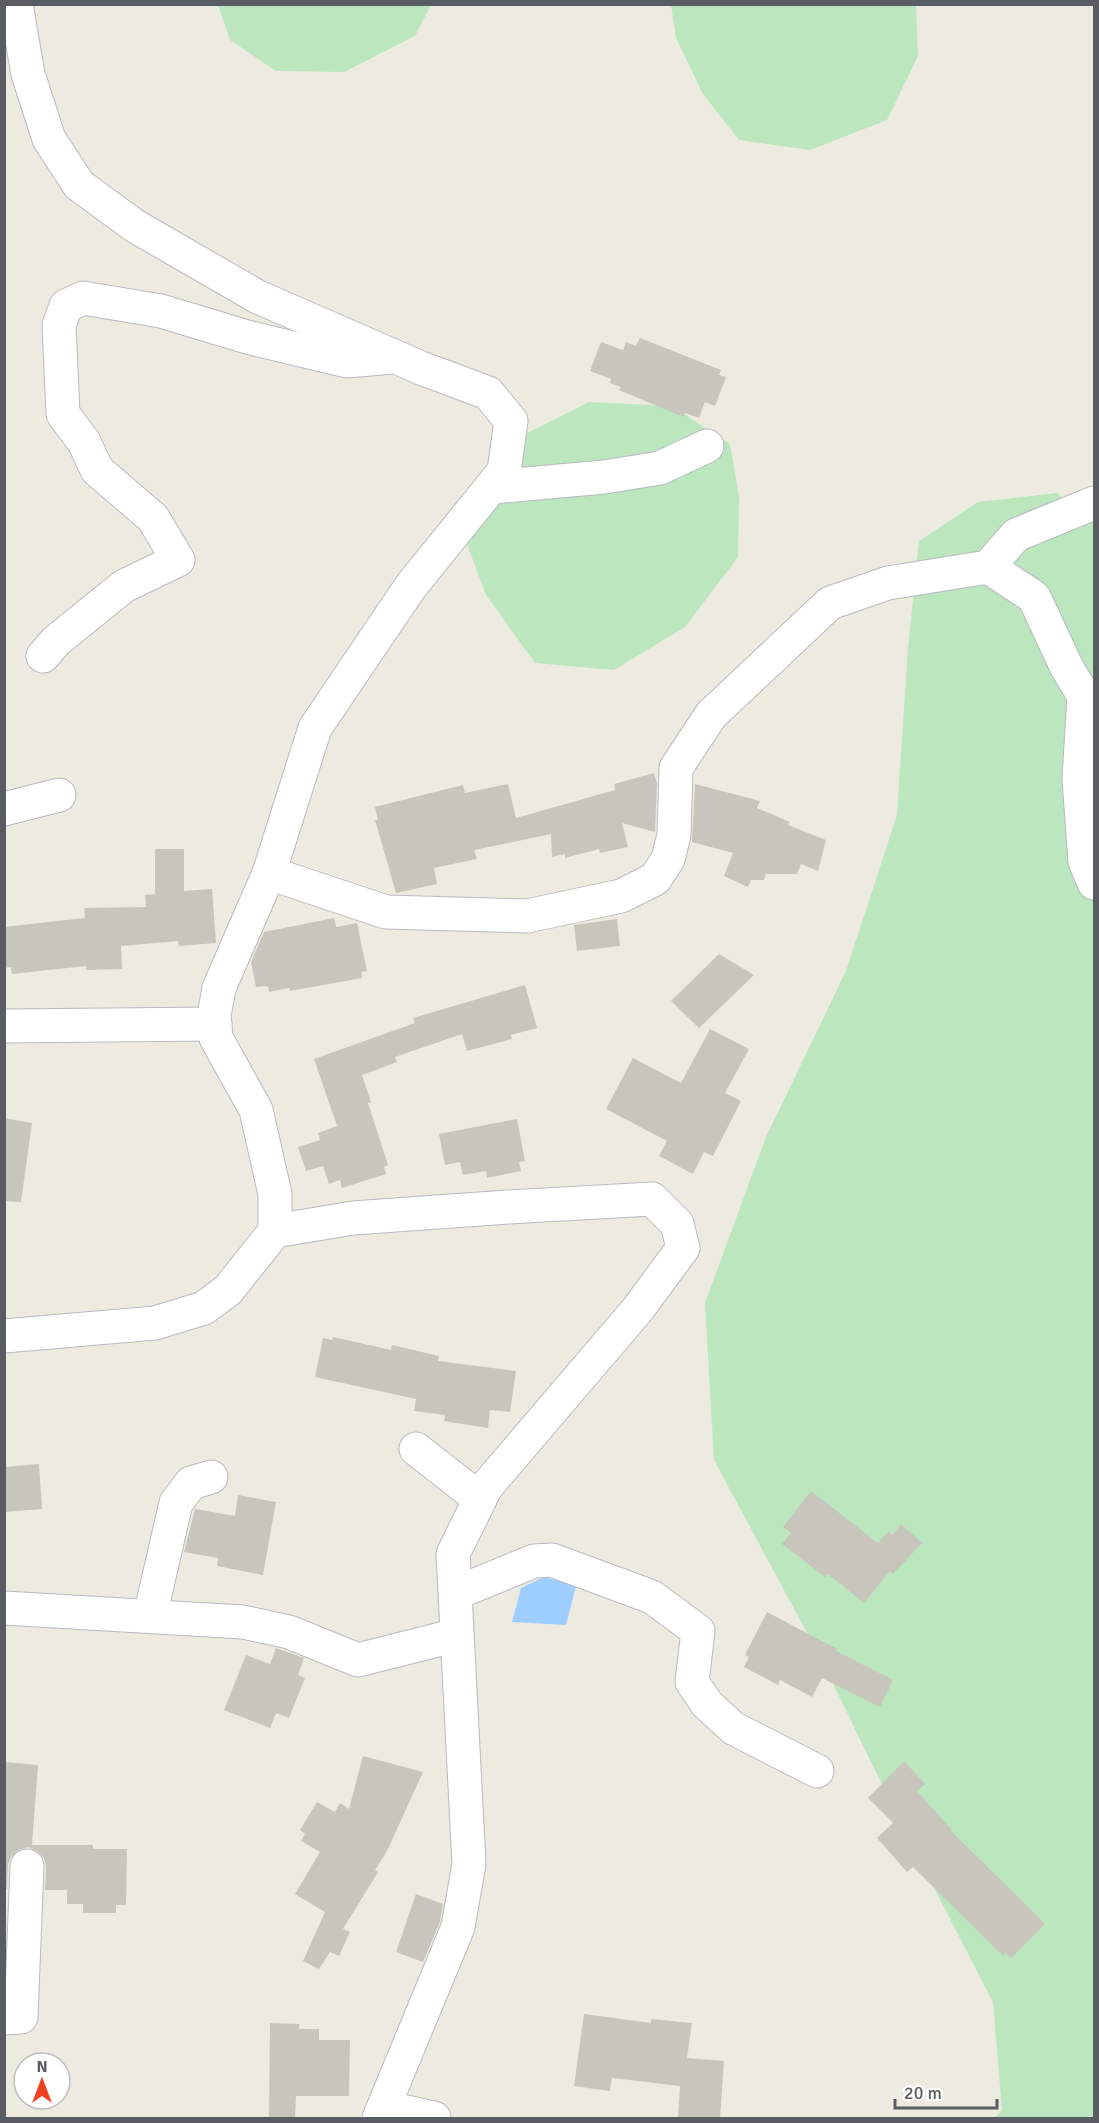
<svg xmlns="http://www.w3.org/2000/svg" width="1099" height="2123" font-family="Signika,sans-serif">
<style>
.green{fill:#bbe6be}
.water{fill:#9eceff}
.building{fill:#c8c5bd}
.lines{fill:none;stroke-linecap:round;stroke-linejoin:round}
.minor-casing{stroke:#b8bac0;stroke-width:35}
.minor{stroke:#fff;stroke-width:33}
</style>
<rect width="100%" height="100%" fill="#edebe0"/>
<!-- green -->
<g class="green">
<path d="M 218,5 L 218,4 L 431,5 L 415,36 L 344,72 L 276,71 L 230,40 Z"/>
<path d="M 671,5 L 916,5 L 918,56 L 887,120 L 810,150 L 739,140 L 703,94 L 676,38 Z"/>
<path d="M 589,402 L 672,406 L 730,444 L 739,496 L 738,557 L 685,627 L 614,670 L 535,663 L 486,595 L 465,539 L 478,478 L 527,433 Z"/>
<path d="M 1057,493 L 1094,524 L 1094,2118 L 995,2118 L 1002,2110 L 993,2002 L 906,1834 L 820,1657 L 714,1460 L 705,1303 L 766,1137 L 846,971 L 897,815 L 908,649 L 919,541 L 978,502 Z"/>
</g>
<!-- water -->
<path class="water" d="M 544,1577 L 576,1586 L 566,1625 L 512,1622 L 521,1588 Z"/>
<!-- building -->
<g class="building">
<path d="M 640,338 L 721,370 L 719,375 L 726,377 L 715,406 L 705,402 L 699,418 L 685,413 L 683,417 L 619,390 L 621,387 L 610,383 L 611,379 L 590,371 L 601,342 L 623,350 L 626,342 L 636,346 Z"/>
<path d="M 654,773 L 657,783 L 655,832 L 622,823 L 628,847 L 600,853 L 599,849 L 565,858 L 565,854 L 552,857 L 551,834 L 474,850 L 477,859 L 434,868 L 437,884 L 396,893 L 375,820 L 378,820 L 375,807 L 463,785 L 465,793 L 508,784 L 516,818 L 615,790 L 614,784 Z"/>
<path d="M 695,784 L 760,801 L 757,808 L 790,822 L 788,825 L 826,840 L 818,871 L 801,864 L 797,874 L 766,874 L 764,880 L 751,880 L 748,887 L 724,876 L 733,853 L 692,842 Z"/>
<path d="M 155,849 L 184,849 L 184,891 L 212,889 L 216,943 L 179,946 L 178,941 L 121,946 L 122,969 L 86,970 L 86,966 L 12,974 L 11,967 L 4,968 L 4,927 L 85,918 L 84,908 L 146,907 L 145,895 L 155,894 Z"/>
<path d="M 334,918 L 336,927 L 357,923 L 367,971 L 361,972 L 362,978 L 290,991 L 289,988 L 269,992 L 268,986 L 256,987 L 251,962 L 264,932 Z"/>
<path d="M 617,919 L 620,946 L 577,951 L 574,925 Z"/>
<path d="M 719,954 L 754,975 L 699,1028 L 671,1001 Z"/>
<path d="M 525,985 L 537,1028 L 511,1035 L 512,1039 L 467,1051 L 462,1034 L 395,1057 L 397,1062 L 362,1075 L 371,1102 L 368,1103 L 388,1165 L 384,1167 L 386,1174 L 342,1188 L 340,1180 L 329,1184 L 323,1166 L 306,1171 L 298,1147 L 320,1140 L 318,1133 L 337,1126 L 314,1059 L 415,1023 L 413,1018 Z"/>
<path d="M 710,1029 L 749,1049 L 725,1093 L 741,1101 L 713,1156 L 704,1152 L 693,1174 L 659,1156 L 667,1141 L 606,1109 L 633,1058 L 681,1083 Z"/>
<path d="M 4,1118 L 32,1123 L 21,1202 L 4,1201 Z"/>
<path d="M 517,1119 L 525,1161 L 519,1162 L 521,1171 L 487,1178 L 486,1171 L 463,1175 L 460,1162 L 445,1165 L 439,1134 Z"/>
<path d="M 333,1337 L 391,1350 L 392,1345 L 439,1356 L 438,1361 L 516,1371 L 510,1412 L 490,1410 L 488,1428 L 444,1421 L 445,1415 L 414,1411 L 416,1399 L 315,1377 L 323,1338 L 332,1340 Z"/>
<path d="M 39,1464 L 42,1509 L 4,1512 L 4,1467 Z"/>
<path d="M 811,1491 L 878,1543 L 889,1531 L 892,1535 L 901,1524 L 922,1543 L 893,1574 L 890,1571 L 864,1603 L 828,1574 L 825,1577 L 782,1544 L 791,1533 L 783,1527 Z"/>
<path d="M 238,1495 L 276,1502 L 263,1575 L 217,1566 L 218,1558 L 184,1552 L 195,1509 L 235,1516 Z"/>
<path d="M 767,1612 L 837,1649 L 836,1651 L 893,1680 L 880,1707 L 822,1678 L 812,1697 L 780,1680 L 778,1685 L 744,1667 L 749,1657 L 745,1655 Z"/>
<path d="M 276,1648 L 304,1658 L 298,1675 L 305,1678 L 289,1718 L 276,1713 L 270,1728 L 224,1710 L 246,1655 L 270,1664 Z"/>
<path d="M 363,1756 L 423,1772 L 387,1851 L 375,1870 L 378,1872 L 343,1929 L 350,1932 L 339,1956 L 330,1952 L 319,1969 L 303,1961 L 325,1912 L 295,1894 L 320,1852 L 301,1841 L 305,1834 L 300,1830 L 317,1802 L 335,1812 L 340,1803 L 349,1809 Z"/>
<path d="M 904,1761 L 925,1784 L 917,1791 L 952,1830 L 951,1831 L 1045,1924 L 1011,1958 L 1006,1953 L 1003,1956 L 913,1867 L 907,1872 L 877,1838 L 893,1823 L 868,1798 Z"/>
<path d="M 4,1762 L 38,1765 L 32,1845 L 93,1845 L 93,1849 L 127,1849 L 126,1905 L 116,1905 L 116,1913 L 83,1913 L 83,1904 L 67,1904 L 67,1890 L 45,1890 L 46,1867 L 44,1858 L 37,1851 L 28,1847 L 18,1850 L 11,1857 L 8,1865 L 7,1889 L 4,1890 Z"/>
<path d="M 416,1894 L 443,1904 L 440,1922 L 423,1962 L 396,1952 Z"/>
<path d="M 584,2014 L 651,2023 L 651,2019 L 692,2023 L 687,2058 L 724,2061 L 720,2118 L 678,2118 L 680,2086 L 612,2078 L 610,2091 L 574,2086 Z"/>
<path d="M 270,2023 L 299,2024 L 299,2029 L 319,2029 L 319,2040 L 350,2040 L 349,2096 L 296,2096 L 295,2118 L 269,2118 Z"/>
</g>
<g class="lines">
<defs>
<g id="minor">
<path d="M 492,487 L 604,477 L 660,468 L 707,446"/>
<path d="M 988,567 L 1034,597 L 1067,668 L 1084,696 L 1079,779 L 1085,862 L 1094,883"/>
<path d="M 43,656 L 56,641 L 124,586 L 178,560 L 153,518 L 97,470 L 84,442 L 63,414 L 59,325 L 66,306 L 83,298 L 161,311 L 247,337 L 347,361 L 393,357"/>
<path d="M 4,809 L 59,795"/>
<path d="M 269,873 L 386,912 L 527,916 L 621,896 L 655,879 L 668,859 L 674,835 L 676,768 L 711,715 L 830,603 L 888,583 L 988,567 L 1016,535 L 1094,503"/>
<path d="M 4,1026 L 215,1024"/>
<path d="M 275,1231 L 353,1218 L 508,1207 L 652,1199 L 677,1224 L 683,1248 L 638,1309 L 486,1487 L 453,1554 L 469,1864 L 458,1927 L 379,2118"/>
<path d="M 4,1336 L 155,1323 L 204,1308 L 228,1290 L 275,1231 L 275,1194 L 256,1110 L 216,1038 L 214,1016 L 219,988 L 269,873 L 315,728 L 411,586 L 504,471 L 511,421 L 488,393 L 421,368 L 258,297 L 135,226 L 79,185 L 49,139 L 28,74 L 16,4"/>
<path d="M 416,1449 L 480,1499"/>
<path d="M 456,1593 L 534,1561 L 552,1560 L 652,1597 L 698,1631 L 692,1682 L 707,1704 L 733,1728 L 817,1771"/>
<path d="M 4,1608 L 243,1622 L 289,1632 L 358,1660 L 457,1635"/>
<path d="M 150,1616 L 176,1503 L 191,1483 L 211,1477"/>
<path d="M 4,2018 L 21,2017 L 27,1866"/>
<path d="M 384,2107 L 434,2118"/>
</g>
</defs>
<!-- minor casing -->
<use href="#minor" class="minor-casing"/>
<!-- minor -->
<use href="#minor" class="minor"/>
</g>
<!-- border -->
<rect width="1099" height="2123" fill="none" stroke="#595c62" stroke-width="12"/>
<!-- north arrow -->
<g transform="translate(42 2081)"><circle r="28" fill="#ffffff" stroke="#bdbec0" stroke-width="1.5"/>
<path d="M0-4.5L10 22L0 15L-10 22Z" fill="#f14122"/>
<text y="-9" font-size="16" font-weight="bold" text-anchor="middle" fill="#595c62">N</text>
</g>
<!-- scale -->
<path d="M895 2099v9h102v-9" fill="none" stroke="#595c62" stroke-width="3"/>
<text x="904" y="2099" font-size="18" fill="#595c62" stroke="#ffffff" stroke-width="4.5" paint-order="stroke">20 m</text>
</svg>
